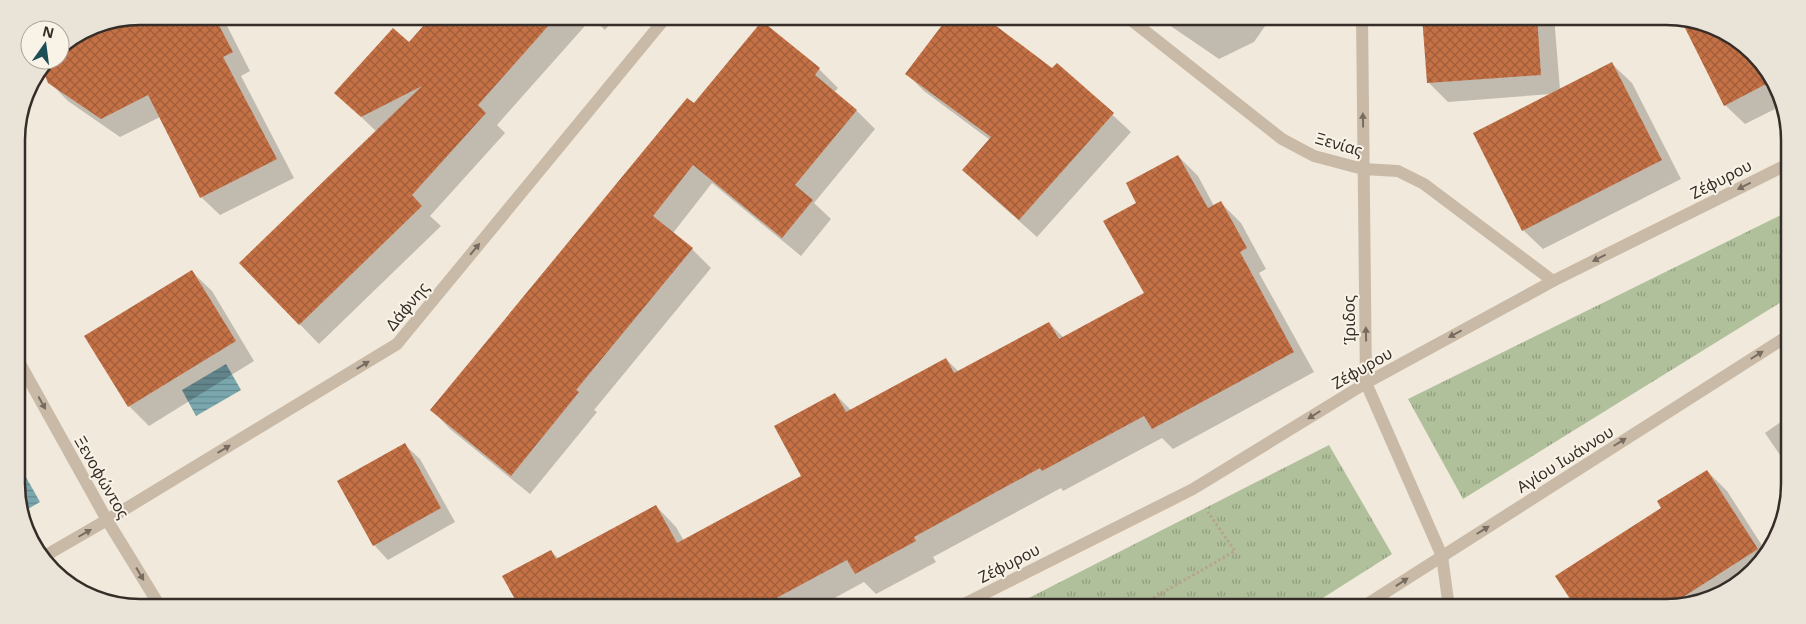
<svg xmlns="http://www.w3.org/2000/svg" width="1806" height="624" font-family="'Noto Sans',sans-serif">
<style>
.park{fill:url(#park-tufts)}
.water{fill:url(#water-rules)}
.shadow{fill:#0003}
.building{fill:url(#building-cross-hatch)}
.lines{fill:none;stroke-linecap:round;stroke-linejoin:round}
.path{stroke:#b5a491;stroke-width:3;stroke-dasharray:2.5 2.5;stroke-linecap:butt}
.minor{stroke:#c9baa7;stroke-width:12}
.oneway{fill:#786c61}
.labels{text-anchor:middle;stroke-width:4;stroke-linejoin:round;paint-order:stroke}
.street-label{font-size:16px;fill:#362d28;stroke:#f9f3e7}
.rim{fill:none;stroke:#362d28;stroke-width:2.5}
</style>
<defs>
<pattern id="park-tufts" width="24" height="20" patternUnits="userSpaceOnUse" patternTransform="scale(1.25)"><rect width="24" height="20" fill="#b0c09b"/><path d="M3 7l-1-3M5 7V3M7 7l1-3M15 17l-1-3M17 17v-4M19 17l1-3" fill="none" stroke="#909c7e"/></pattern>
<pattern id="water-rules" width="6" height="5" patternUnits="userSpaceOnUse" patternTransform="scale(1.25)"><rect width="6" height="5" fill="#7aa7ae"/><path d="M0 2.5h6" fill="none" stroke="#65888e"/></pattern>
<pattern id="building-cross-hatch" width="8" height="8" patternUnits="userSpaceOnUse" patternTransform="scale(1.25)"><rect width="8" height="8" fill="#c57146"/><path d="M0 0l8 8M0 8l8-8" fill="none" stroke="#a15d3a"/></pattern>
</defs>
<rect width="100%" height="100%" fill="#f1e9db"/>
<!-- park -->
<g class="park">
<path d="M 1787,212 L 1786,299 L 1463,499 L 1408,399 Z"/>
<path d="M 1329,445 L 1392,554 L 1307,608 L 1009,608 Z"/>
</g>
<!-- water -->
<g class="water">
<path d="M 226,364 L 241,390 L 196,416 L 182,390 Z"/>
<path d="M 18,463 L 40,502 L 21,513 L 19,508 Z"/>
</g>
<!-- shadow -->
<g class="shadow">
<path d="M 140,16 L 222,16 L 250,71 L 241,76 L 294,178 L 220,215 L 201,197 L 160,117 L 120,137 L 68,101 L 49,82 L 43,67 L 48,60 L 60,60 L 60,46 L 93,26 Z"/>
<path d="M 434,16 L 616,16 L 605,30 L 592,18 L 497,125 L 505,133 L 430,216 L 441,226 L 319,344 L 241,264 L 377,132 L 336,93 L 409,44 Z"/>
<path d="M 1156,16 L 1272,16 L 1254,42 L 1219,59 Z"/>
<path d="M 1424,16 L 1554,16 L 1560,90 L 1612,64 L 1632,83 L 1681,179 L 1543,249 L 1523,230 L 1551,94 L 1448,102 L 1428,82 Z"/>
<path d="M 1681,19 L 1706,23 L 1759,59 L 1781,106 L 1745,124 L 1725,105 Z"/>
<path d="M 1057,64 L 1131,132 L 1037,237 L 981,187 L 990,140 L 924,91 L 907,74 L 1052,70 Z"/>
<path d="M 819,69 L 838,88 L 834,92 L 857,111 L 875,129 L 814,203 L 831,219 L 801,256 L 712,183 L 673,233 L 692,249 L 711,268 L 594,410 L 597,412 L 530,494 L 450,429 L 432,410 L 694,105 Z"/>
<path d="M 1178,156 L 1198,176 L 1214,206 L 1221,203 L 1241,223 L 1266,269 L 1259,273 L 1314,372 L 1173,449 L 1162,438 L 1063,491 L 1061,488 L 933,557 L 936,562 L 876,594 L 864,582 L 816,608 L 521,608 L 551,551 L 559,559 L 656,506 L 676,527 L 684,541 L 803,477 L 835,394 L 852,411 L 946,359 L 959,372 L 1049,323 L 1064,338 L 1146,294 L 1138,204 Z"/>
<path d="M 192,272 L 212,291 L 254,361 L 149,426 L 129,406 Z"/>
<path d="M 1785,419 L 1784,461 L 1765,433 Z"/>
<path d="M 405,445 L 420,459 L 455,522 L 388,560 L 374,545 Z"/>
<path d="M 1707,471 L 1727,491 L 1765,550 L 1741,582 L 1674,607 L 1577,608 L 1663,508 Z"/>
</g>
<!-- building -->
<g class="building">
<path d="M 140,16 L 214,16 L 233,52 L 223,57 L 277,159 L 200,198 L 148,95 L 101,119 L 48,83 L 42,69 L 48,60 L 60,60 L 60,46 L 93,26 Z"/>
<path d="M 432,16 L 557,16 L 478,105 L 486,113 L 412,195 L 422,206 L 299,325 L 239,263 L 422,86 L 361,117 L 334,93 L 393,28 L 409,42 Z"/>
<path d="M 949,16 L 983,16 L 1052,68 L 1057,63 L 1114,113 L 1019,220 L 962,170 L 991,137 L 905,74 Z"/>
<path d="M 1422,16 L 1537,16 L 1541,75 L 1427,83 Z"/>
<path d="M 1680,18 L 1706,23 L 1759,59 L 1770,82 L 1724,106 Z"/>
<path d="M 762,21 L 820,68 L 815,75 L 857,110 L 795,185 L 813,200 L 782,238 L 693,165 L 653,216 L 693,248 L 576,390 L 579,392 L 511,476 L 430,410 L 687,98 L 694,103 Z"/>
<path d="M 1612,62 L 1662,160 L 1522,231 L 1473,133 Z"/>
<path d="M 1178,155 L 1208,208 L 1221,201 L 1247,248 L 1240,252 L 1294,352 L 1152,429 L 1144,416 L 1042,471 L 1040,468 L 914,537 L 916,541 L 855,574 L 847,560 L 758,608 L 520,608 L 502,576 L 551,550 L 556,559 L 656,505 L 677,543 L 801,476 L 774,426 L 835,393 L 846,412 L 946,358 L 954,373 L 1049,322 L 1059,339 L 1144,293 L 1103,221 L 1136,203 L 1126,183 Z"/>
<path d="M 192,270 L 236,341 L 128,407 L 84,336 Z"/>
<path d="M 405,443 L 441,508 L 373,546 L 337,481 Z"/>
<path d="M 1707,470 L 1758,549 L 1666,608 L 1576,608 L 1555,576 L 1661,508 L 1657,501 Z"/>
</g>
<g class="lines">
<!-- path -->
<path class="path" d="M 1136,608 L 1235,551 L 1208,512"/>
<!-- minor -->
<g class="minor">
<path d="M 1126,16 L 1282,139 L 1314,156 L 1363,169 L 1398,171 L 1424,184 L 1553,281"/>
<path d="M 1362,16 L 1366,383 L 1442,556 L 1449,608"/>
<path d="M 18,360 L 107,520 L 161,608"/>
<path d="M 43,557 L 107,520 L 397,344 L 667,16"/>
<path d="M 956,608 L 1193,489 L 1366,383 L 1553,281 L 1788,164"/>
<path d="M 1361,608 L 1786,337"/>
</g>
</g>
<!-- one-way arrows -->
<defs><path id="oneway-solid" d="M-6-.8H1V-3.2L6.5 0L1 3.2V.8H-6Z" transform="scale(1.25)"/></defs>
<g class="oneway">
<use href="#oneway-solid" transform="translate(1363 120) rotate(-91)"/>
<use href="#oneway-solid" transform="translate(1744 186) rotate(153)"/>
<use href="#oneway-solid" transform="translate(475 249) rotate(-50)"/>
<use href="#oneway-solid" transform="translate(1599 258) rotate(153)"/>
<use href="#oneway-solid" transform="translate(1366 334) rotate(-91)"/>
<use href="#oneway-solid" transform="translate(1455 334) rotate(152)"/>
<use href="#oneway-solid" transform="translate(1757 355) rotate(-32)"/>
<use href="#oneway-solid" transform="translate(363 365) rotate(-31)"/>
<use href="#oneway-solid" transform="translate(42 403) rotate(61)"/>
<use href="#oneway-solid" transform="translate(1314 415) rotate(148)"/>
<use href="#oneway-solid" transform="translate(1620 442) rotate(-32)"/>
<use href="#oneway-solid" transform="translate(224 449) rotate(-31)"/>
<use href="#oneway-solid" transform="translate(1483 530) rotate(-32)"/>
<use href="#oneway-solid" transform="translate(85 533) rotate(-30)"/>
<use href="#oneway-solid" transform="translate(140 574) rotate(59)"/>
<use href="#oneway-solid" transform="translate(1402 582) rotate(-33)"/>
</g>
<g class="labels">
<!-- street labels -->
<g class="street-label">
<text transform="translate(1339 144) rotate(16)" y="6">Ξενίας</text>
<text transform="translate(1721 179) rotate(-27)" y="6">Ζέφυρου</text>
<text transform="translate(407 306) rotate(-50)" y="6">Δάφνης</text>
<text transform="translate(1349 320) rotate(-91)" y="6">Ίριδος</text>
<text transform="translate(1362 368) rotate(-30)" y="6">Ζέφυρου</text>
<text transform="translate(1565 459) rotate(-32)" y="6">Αγίου Ιωάννου</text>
<text transform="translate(102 477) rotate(60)" y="6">Ξενοφώντος</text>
<text transform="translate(1009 563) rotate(-27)" y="6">Ζέφυρου</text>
</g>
</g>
<!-- crop -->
<path d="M0 0H1806V624H0ZM140 25H1666A115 115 0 0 1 1781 140V484A115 115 0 0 1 1666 599H140A115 115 0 0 1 25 484V140A115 115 0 0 1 140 25Z" fill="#e9e3d8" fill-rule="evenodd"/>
<path class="rim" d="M140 25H1666A115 115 0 0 1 1781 140V484A115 115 0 0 1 1666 599H140A115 115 0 0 1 25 484V140A115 115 0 0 1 140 25Z"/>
<!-- north arrow -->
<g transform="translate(45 45) rotate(14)"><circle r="24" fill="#f9f3e7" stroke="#aba49b"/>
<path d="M0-4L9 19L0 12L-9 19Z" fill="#1d4d57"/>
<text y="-8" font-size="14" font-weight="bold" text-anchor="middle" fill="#362d28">N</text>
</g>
</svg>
